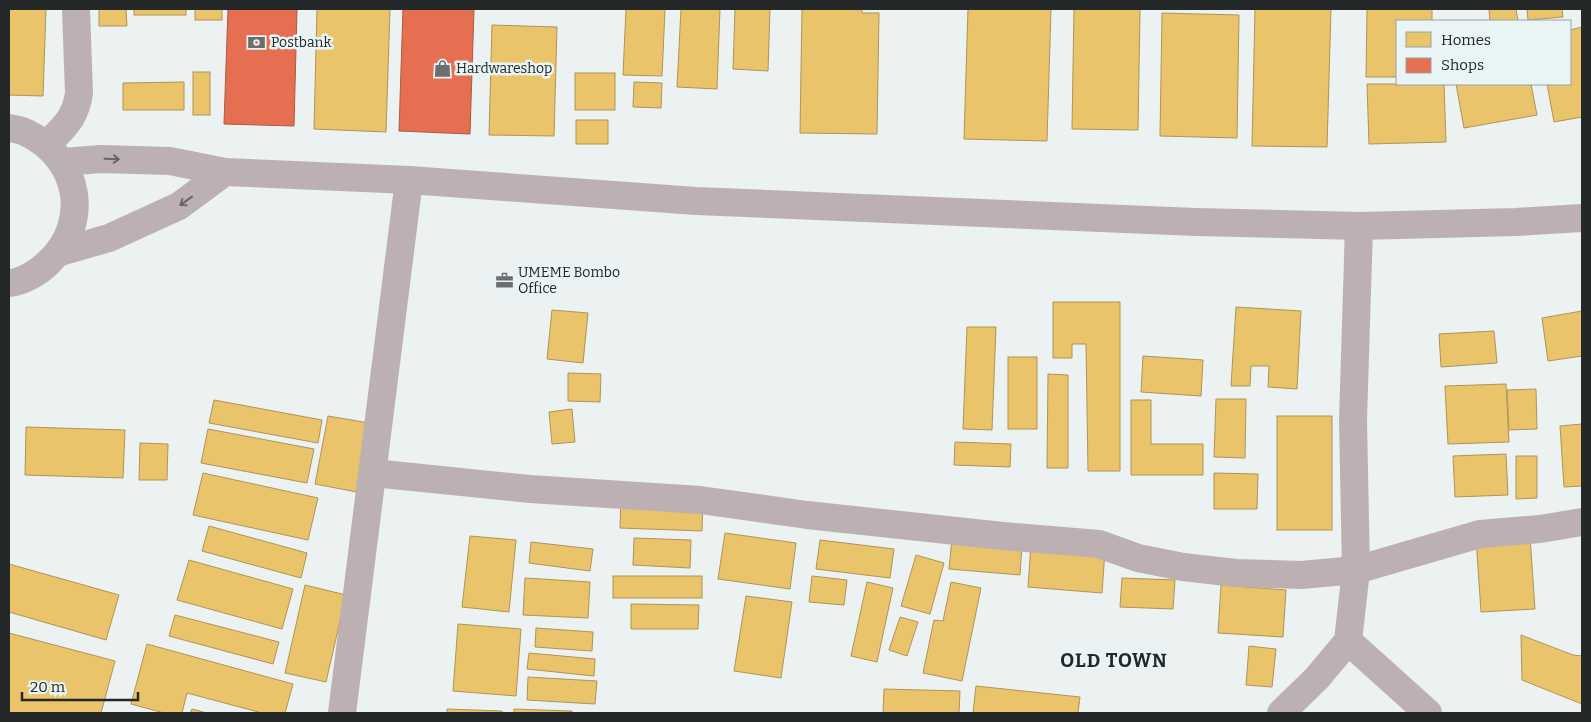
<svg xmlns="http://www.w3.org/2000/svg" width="1591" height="722" font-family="Bitter,serif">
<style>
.homes{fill:#e9c46a;stroke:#ae9556}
.shops{fill:#e76f51;stroke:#ac5a45}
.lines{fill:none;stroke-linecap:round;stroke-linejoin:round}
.minor{stroke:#bdb0b3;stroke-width:28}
.oneway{stroke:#696567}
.labels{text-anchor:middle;stroke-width:5;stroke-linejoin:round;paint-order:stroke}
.poi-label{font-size:14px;fill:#242828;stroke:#e9f4f4;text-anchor:start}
.district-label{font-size:19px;font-weight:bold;letter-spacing:1px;fill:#242828;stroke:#e9f4f4}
</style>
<rect width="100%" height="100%" fill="#ecf1f1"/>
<!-- homes -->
<g class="homes">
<path d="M 9,9 L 46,9 L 43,96 L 9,95 Z"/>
<path d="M 99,9 L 126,9 L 127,26 L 99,26 Z"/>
<rect x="134" y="9" width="52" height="6"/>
<rect x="195" y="9" width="27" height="11"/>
<path d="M 317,9 L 390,9 L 386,132 L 314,129 Z"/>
<path d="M 626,9 L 665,9 L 662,76 L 623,75 Z"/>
<path d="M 681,9 L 720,9 L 717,89 L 677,87 Z"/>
<path d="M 735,9 L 770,9 L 768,71 L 733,69 Z"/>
<path d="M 802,9 L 862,9 L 862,13 L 879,13 L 877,134 L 800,133 Z"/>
<path d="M 968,9 L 1051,9 L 1047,141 L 964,139 Z"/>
<path d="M 1074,9 L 1140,9 L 1138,130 L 1072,129 Z"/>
<path d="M 1255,9 L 1331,9 L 1327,147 L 1252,146 Z"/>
<path d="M 1367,9 L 1432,9 L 1432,21 L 1397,21 L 1397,77 L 1366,77 Z"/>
<path d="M 1489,9 L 1516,9 L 1518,21 L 1490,21 Z"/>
<path d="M 1527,9 L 1562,9 L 1563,17 L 1528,20 Z"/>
<path d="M 1162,13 L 1239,15 L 1237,138 L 1160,136 Z"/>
<path d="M 492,25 L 557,27 L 554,136 L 489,135 Z"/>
<path d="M 1582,27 L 1582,117 L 1554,122 L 1547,84 L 1570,84 L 1570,30 Z"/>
<rect x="193" y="72" width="17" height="43"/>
<rect x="575" y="73" width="40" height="37"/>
<path d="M 184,82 L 184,110 L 123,110 L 123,83 Z"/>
<path d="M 634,82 L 662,83 L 661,108 L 633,107 Z"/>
<path d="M 1367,84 L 1444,84 L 1446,142 L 1369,144 Z"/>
<path d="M 1456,84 L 1531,84 L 1537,115 L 1464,128 Z"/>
<rect x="576" y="120" width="32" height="24"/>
<path d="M 1053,302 L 1120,302 L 1120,471 L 1088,471 L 1086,344 L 1072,344 L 1072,358 L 1053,358 Z"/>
<path d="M 1236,307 L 1301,311 L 1297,389 L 1268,387 L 1269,366 L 1251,366 L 1250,386 L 1231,386 Z"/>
<path d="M 552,310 L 588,313 L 583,363 L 547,359 Z"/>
<path d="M 1582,311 L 1582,356 L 1548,361 L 1542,318 Z"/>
<path d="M 967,327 L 996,327 L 992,430 L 963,429 Z"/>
<path d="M 1494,331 L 1497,363 L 1441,367 L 1439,334 Z"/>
<path d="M 1143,356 L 1203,360 L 1201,396 L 1141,392 Z"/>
<rect x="1008" y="357" width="29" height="72"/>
<path d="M 568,373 L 601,374 L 600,402 L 568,401 Z"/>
<path d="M 1048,374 L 1068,375 L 1068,468 L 1047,468 Z"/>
<path d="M 1506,384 L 1509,442 L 1448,444 L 1445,386 Z"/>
<path d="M 1536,389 L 1537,429 L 1509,430 L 1507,390 Z"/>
<path d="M 1216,399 L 1246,399 L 1245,458 L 1214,457 Z"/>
<path d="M 214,400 L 322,420 L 318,443 L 209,423 Z"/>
<path d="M 1131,400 L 1151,400 L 1151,444 L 1203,444 L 1203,475 L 1131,475 Z"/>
<path d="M 572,409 L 575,442 L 552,444 L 549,412 Z"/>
<path d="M 328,416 L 375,424 L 362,493 L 315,484 Z"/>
<rect x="1277" y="416" width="55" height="114"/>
<path d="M 1582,424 L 1582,486 L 1564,487 L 1560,426 Z"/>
<path d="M 26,427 L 125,430 L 123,478 L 25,475 Z"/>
<path d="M 208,429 L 314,449 L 307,483 L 201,463 Z"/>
<path d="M 955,442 L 1011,444 L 1010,467 L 954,465 Z"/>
<path d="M 140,443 L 168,444 L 167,480 L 139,480 Z"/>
<path d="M 1506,454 L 1508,495 L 1455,497 L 1453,456 Z"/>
<path d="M 1516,456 L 1537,456 L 1537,498 L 1516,499 Z"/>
<path d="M 203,473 L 318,498 L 308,540 L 193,515 Z"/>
<path d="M 1214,473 L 1258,474 L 1257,509 L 1214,509 Z"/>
<path d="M 621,499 L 703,502 L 702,531 L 620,528 Z"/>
<path d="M 209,526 L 307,553 L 301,578 L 202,551 Z"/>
<path d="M 725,533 L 796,543 L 790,589 L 718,579 Z"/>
<path d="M 470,536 L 516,540 L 509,612 L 462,607 Z"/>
<path d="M 1530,536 L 1535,609 L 1481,612 L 1476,538 Z"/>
<path d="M 634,538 L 691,540 L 690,568 L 633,565 Z"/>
<path d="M 952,538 L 1022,544 L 1020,575 L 949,569 Z"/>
<path d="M 820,540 L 894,549 L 890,578 L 816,569 Z"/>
<path d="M 531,542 L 593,549 L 590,571 L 529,563 Z"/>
<path d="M 1031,544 L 1105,550 L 1102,593 L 1028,587 Z"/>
<path d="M 916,555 L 944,563 L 930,614 L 901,606 Z"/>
<path d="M 189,560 L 293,589 L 282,629 L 177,600 Z"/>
<path d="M 9,564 L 119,595 L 106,640 L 9,612 Z"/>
<rect x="613" y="576" width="89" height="22"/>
<path d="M 812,576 L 847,580 L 844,605 L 809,602 Z"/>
<path d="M 525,578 L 590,582 L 588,618 L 523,615 Z"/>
<path d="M 1122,578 L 1175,580 L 1173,609 L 1120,607 Z"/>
<path d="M 867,582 L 893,588 L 877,662 L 851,656 Z"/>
<path d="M 951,582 L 981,588 L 962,681 L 923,673 L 934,620 L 943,621 Z"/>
<path d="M 305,585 L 346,595 L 326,682 L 285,673 Z"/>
<path d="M 1221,585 L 1286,590 L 1283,637 L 1218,633 Z"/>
<path d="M 746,596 L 792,602 L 781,678 L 734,671 Z"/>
<path d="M 631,604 L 699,605 L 698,629 L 631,629 Z"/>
<path d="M 175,615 L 279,642 L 273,664 L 169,636 Z"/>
<path d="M 900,617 L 918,622 L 907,656 L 889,650 Z"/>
<path d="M 458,624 L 521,629 L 516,696 L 453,691 Z"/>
<path d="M 536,628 L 593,632 L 592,651 L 535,647 Z"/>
<path d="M 9,633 L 115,661 L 101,713 L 9,713 Z"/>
<path d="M 1521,635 L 1573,655 L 1582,656 L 1582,704 L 1522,680 Z"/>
<path d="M 147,644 L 293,684 L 285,713 L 262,713 L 187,693 L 182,713 L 164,713 L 131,704 Z"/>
<path d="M 1249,646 L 1276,649 L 1272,687 L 1246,685 Z"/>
<path d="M 529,653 L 595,659 L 594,676 L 527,669 Z"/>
<path d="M 528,677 L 597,681 L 595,704 L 527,700 Z"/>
<path d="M 976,686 L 1080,697 L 1078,713 L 973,713 Z"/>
<path d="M 884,689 L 960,691 L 959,713 L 883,713 Z"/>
<path d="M 192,709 L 207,713 L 190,713 Z"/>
<path d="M 447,709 L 502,711 L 502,713 L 447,713 Z"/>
<path d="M 514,709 L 572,711 L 572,713 L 514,713 Z"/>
</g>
<!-- shops -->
<g class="shops">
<path d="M 228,9 L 297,9 L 294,126 L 224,124 Z"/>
<path d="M 403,9 L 474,9 L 470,134 L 399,131 Z"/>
</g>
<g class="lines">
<!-- minor -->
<g class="minor">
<path d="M 9,128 C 15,129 22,130 27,133 C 80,159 91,222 49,262 C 39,272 23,282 9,283"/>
<path d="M 47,145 C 64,126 75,120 79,93 L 76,9"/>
<path d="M 63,162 L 101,159 L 170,161 L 225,172 L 409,180 L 696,201 L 1196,222 L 1359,226 L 1516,222 L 1582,218"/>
<path d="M 60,252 L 109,238 L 179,206 L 225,172"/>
<path d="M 373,473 L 530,489 L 700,500 L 807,515 L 1003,536 L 1099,544 L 1138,558 L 1183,567 L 1236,573 L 1301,575 L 1356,570 L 1480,534 L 1540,529 L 1582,522"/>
<path d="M 1348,641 L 1428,713"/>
<path d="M 342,713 L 409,180"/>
<path d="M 1281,713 L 1317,678 L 1348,641 L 1356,570 L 1353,420 L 1359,226"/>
</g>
</g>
<!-- one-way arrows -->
<defs><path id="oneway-shaft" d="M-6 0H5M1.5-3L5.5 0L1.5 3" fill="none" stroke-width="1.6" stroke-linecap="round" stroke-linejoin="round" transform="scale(1.25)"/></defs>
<g class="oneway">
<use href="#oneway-shaft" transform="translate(112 159) rotate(2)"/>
<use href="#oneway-shaft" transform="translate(186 201) rotate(144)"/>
</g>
<!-- icons -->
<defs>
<symbol id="bank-bare" viewBox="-9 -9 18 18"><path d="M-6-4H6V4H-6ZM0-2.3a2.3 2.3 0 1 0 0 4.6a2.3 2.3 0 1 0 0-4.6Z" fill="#6a6e6e" stroke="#e9f4f4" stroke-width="2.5" paint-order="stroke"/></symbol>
<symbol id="shop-bare" viewBox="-9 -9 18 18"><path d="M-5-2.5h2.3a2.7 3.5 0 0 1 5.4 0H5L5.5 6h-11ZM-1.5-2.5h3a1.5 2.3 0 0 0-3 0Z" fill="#6a6e6e" stroke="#e9f4f4" stroke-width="2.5" paint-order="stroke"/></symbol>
<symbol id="office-bare" viewBox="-9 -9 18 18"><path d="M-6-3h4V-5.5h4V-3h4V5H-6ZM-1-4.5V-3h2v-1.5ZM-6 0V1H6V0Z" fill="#6a6e6e" stroke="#e9f4f4" stroke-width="2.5" paint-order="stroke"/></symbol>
</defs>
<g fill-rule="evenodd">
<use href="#bank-bare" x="244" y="30" width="25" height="25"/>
<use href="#shop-bare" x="430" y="56" width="25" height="25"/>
<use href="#office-bare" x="492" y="268" width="25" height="25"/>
</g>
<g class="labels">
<!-- poi labels -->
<g class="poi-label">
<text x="271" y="47">Postbank</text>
<text x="456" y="73">Hardwareshop</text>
<text x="518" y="277">UMEME Bombo<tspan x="518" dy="16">Office</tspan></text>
</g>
<!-- district labels -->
<g class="district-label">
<text x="1114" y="667">OLD TOWN</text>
</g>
</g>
<!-- border -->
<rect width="1591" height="722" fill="none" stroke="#242828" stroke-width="20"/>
<!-- legend -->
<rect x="1396" y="20" width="175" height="65" fill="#e9f4f4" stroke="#9aa2a2"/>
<rect x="1406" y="32" width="25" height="15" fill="#e9c46a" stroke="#9aa2a2"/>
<text x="1441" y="45" font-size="15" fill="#242828">Homes</text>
<rect x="1406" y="58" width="25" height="15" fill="#e76f51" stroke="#9aa2a2"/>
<text x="1441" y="70" font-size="15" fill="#242828">Shops</text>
<!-- scale -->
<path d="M22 692v8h116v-8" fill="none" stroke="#242828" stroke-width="2.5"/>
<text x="30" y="692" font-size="15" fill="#242828" stroke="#e9f4f4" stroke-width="4" paint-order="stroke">20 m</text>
</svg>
